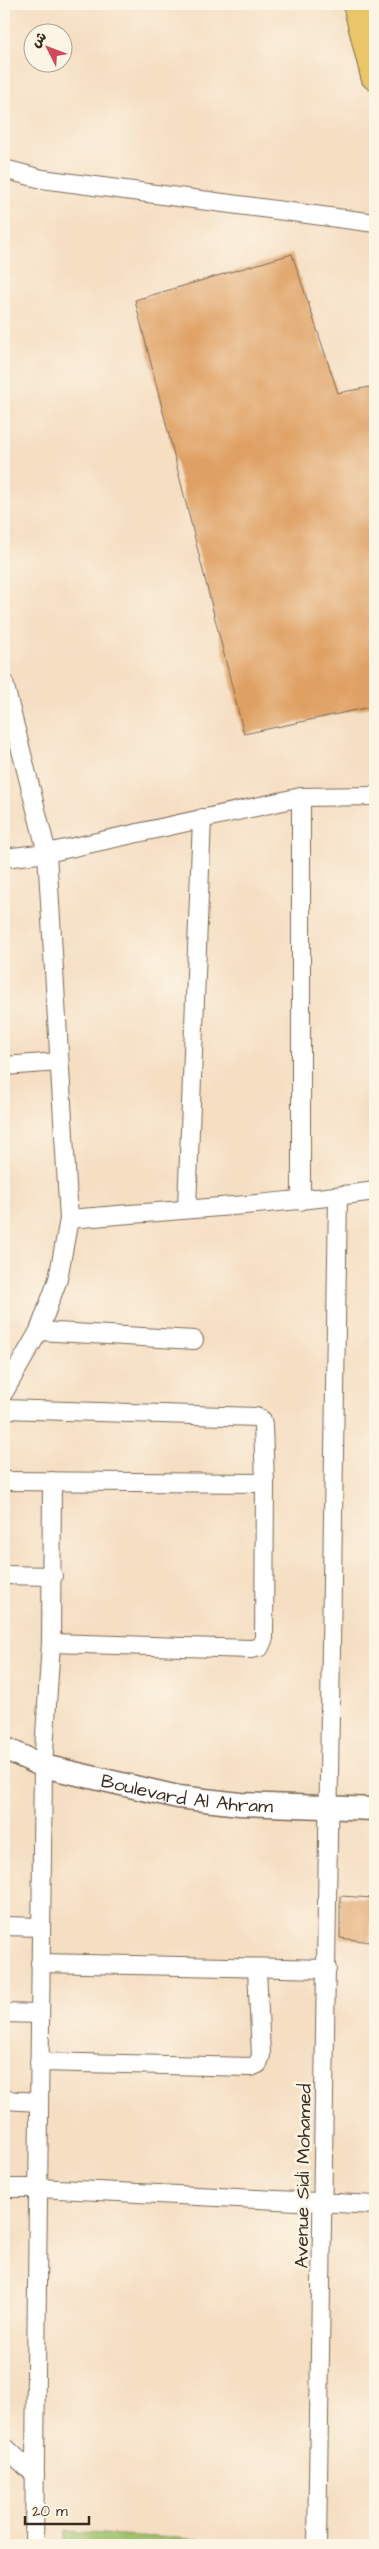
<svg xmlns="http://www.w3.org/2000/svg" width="379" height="2549" font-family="'Architects Daughter','Playpen Sans Arabic',sans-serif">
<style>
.green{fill:#9fc36d;stroke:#6d7646}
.building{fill:#dfa063}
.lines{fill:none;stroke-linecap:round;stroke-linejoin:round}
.minor-casing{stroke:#7c6957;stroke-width:20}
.tertiary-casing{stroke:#7c6957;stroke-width:25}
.trunk-casing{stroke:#7c6957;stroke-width:30}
.minor{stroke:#fff;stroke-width:18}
.tertiary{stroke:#fff;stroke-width:22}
.trunk{stroke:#ebc669;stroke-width:28}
.labels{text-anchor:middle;stroke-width:5;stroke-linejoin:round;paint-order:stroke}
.street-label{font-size:19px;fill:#3b2a1e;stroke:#fcf5e5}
</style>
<rect width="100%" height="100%" fill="#fcf5e5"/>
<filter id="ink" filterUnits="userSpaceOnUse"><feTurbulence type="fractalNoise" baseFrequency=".02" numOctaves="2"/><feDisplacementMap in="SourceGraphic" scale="10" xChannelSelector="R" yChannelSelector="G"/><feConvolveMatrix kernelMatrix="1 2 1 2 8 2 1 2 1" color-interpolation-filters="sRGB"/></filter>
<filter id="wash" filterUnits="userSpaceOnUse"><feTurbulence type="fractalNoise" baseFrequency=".0096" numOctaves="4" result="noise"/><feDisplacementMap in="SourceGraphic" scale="20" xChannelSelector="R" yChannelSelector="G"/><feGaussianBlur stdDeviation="1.12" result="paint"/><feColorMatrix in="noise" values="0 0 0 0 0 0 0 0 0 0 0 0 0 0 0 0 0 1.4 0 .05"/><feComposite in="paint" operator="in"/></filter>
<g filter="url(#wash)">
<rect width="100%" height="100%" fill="#f5dec2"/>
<!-- green -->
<path class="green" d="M 65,2532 L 283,2544 L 283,2545 L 65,2545 Z"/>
<g id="blocks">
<!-- building -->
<g class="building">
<path d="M 292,254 L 338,393 L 375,386 L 375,706 L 244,734 L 135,300 Z"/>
<path d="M 340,1896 L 373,1898 L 370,1942 L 340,1938 Z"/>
</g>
</g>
</g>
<g filter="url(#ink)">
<use href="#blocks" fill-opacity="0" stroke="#7c6957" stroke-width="1"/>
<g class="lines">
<defs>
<g id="minor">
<path d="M 4,169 L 42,179 L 375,223"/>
<path d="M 4,683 L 47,853 L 69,1219 L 58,1279 L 39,1331 L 4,1392"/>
<path d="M 301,797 L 301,1201"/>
<path d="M 4,858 L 47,853 L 301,797 L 375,796"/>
<path d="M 4,1066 L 59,1062"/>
<path d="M 187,1208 L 202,818"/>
<path d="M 69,1219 C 171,1210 274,1205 375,1191"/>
<path d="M 39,1331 L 194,1340"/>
<path d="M 4,1409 L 256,1417 L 262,1420 L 263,1425 L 265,1483 L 264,1638 L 260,1647 L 251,1649 L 51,1643"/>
<path d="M 4,1481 L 265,1483"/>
<path d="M 4,1575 L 53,1576"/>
<path d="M 4,1926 L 41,1927"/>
<path d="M 40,1963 L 327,1969"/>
<path d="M 4,2013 L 40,2014"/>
<path d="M 39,2062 L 251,2067 L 258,2064 L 261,2055 L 257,1969"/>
<path d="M 4,2100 L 39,2102"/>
<path d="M 4,2188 L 38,2188 L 375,2205"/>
<path d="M 4,2446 L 35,2475"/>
<path d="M 34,2545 L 43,1766 L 51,1643 L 52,1481"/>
<path d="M 317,2545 L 338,1196"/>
</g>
<g id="tertiary">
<path id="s1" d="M 4,1748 L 43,1766 L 178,1797 L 240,1804 L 375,1809"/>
</g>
<path id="trunk" d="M 357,4 L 375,76"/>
</defs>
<!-- minor casing -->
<use href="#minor" class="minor-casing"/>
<!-- tertiary casing -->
<use href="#tertiary" class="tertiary-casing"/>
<!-- trunk casing -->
<use href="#trunk" class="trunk-casing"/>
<!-- minor -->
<use href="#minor" class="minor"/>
<!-- tertiary -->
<use href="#tertiary" class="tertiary"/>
<!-- trunk -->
<use href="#trunk" class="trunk"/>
</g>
</g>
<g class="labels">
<!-- street labels -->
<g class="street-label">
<text dy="7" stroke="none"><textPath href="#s1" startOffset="190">Boulevard Al Ahram</textPath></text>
<text transform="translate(302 2176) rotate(-89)" y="7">Avenue Sidi Mohamed</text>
</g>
</g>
<!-- margin -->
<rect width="379" height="2549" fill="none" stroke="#fcf5e5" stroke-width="20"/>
<!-- north arrow -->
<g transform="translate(48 48) rotate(312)"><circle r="24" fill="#fcf5e5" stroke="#afa495"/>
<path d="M0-4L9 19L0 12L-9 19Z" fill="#d1495b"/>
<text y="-8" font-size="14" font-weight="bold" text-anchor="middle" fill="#3b2a1e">ش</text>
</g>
<!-- scale -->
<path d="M25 2516v8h64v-8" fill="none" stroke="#3b2a1e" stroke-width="2.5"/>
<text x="32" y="2516" font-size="15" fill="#3b2a1e" stroke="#fcf5e5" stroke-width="4" paint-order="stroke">20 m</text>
</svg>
